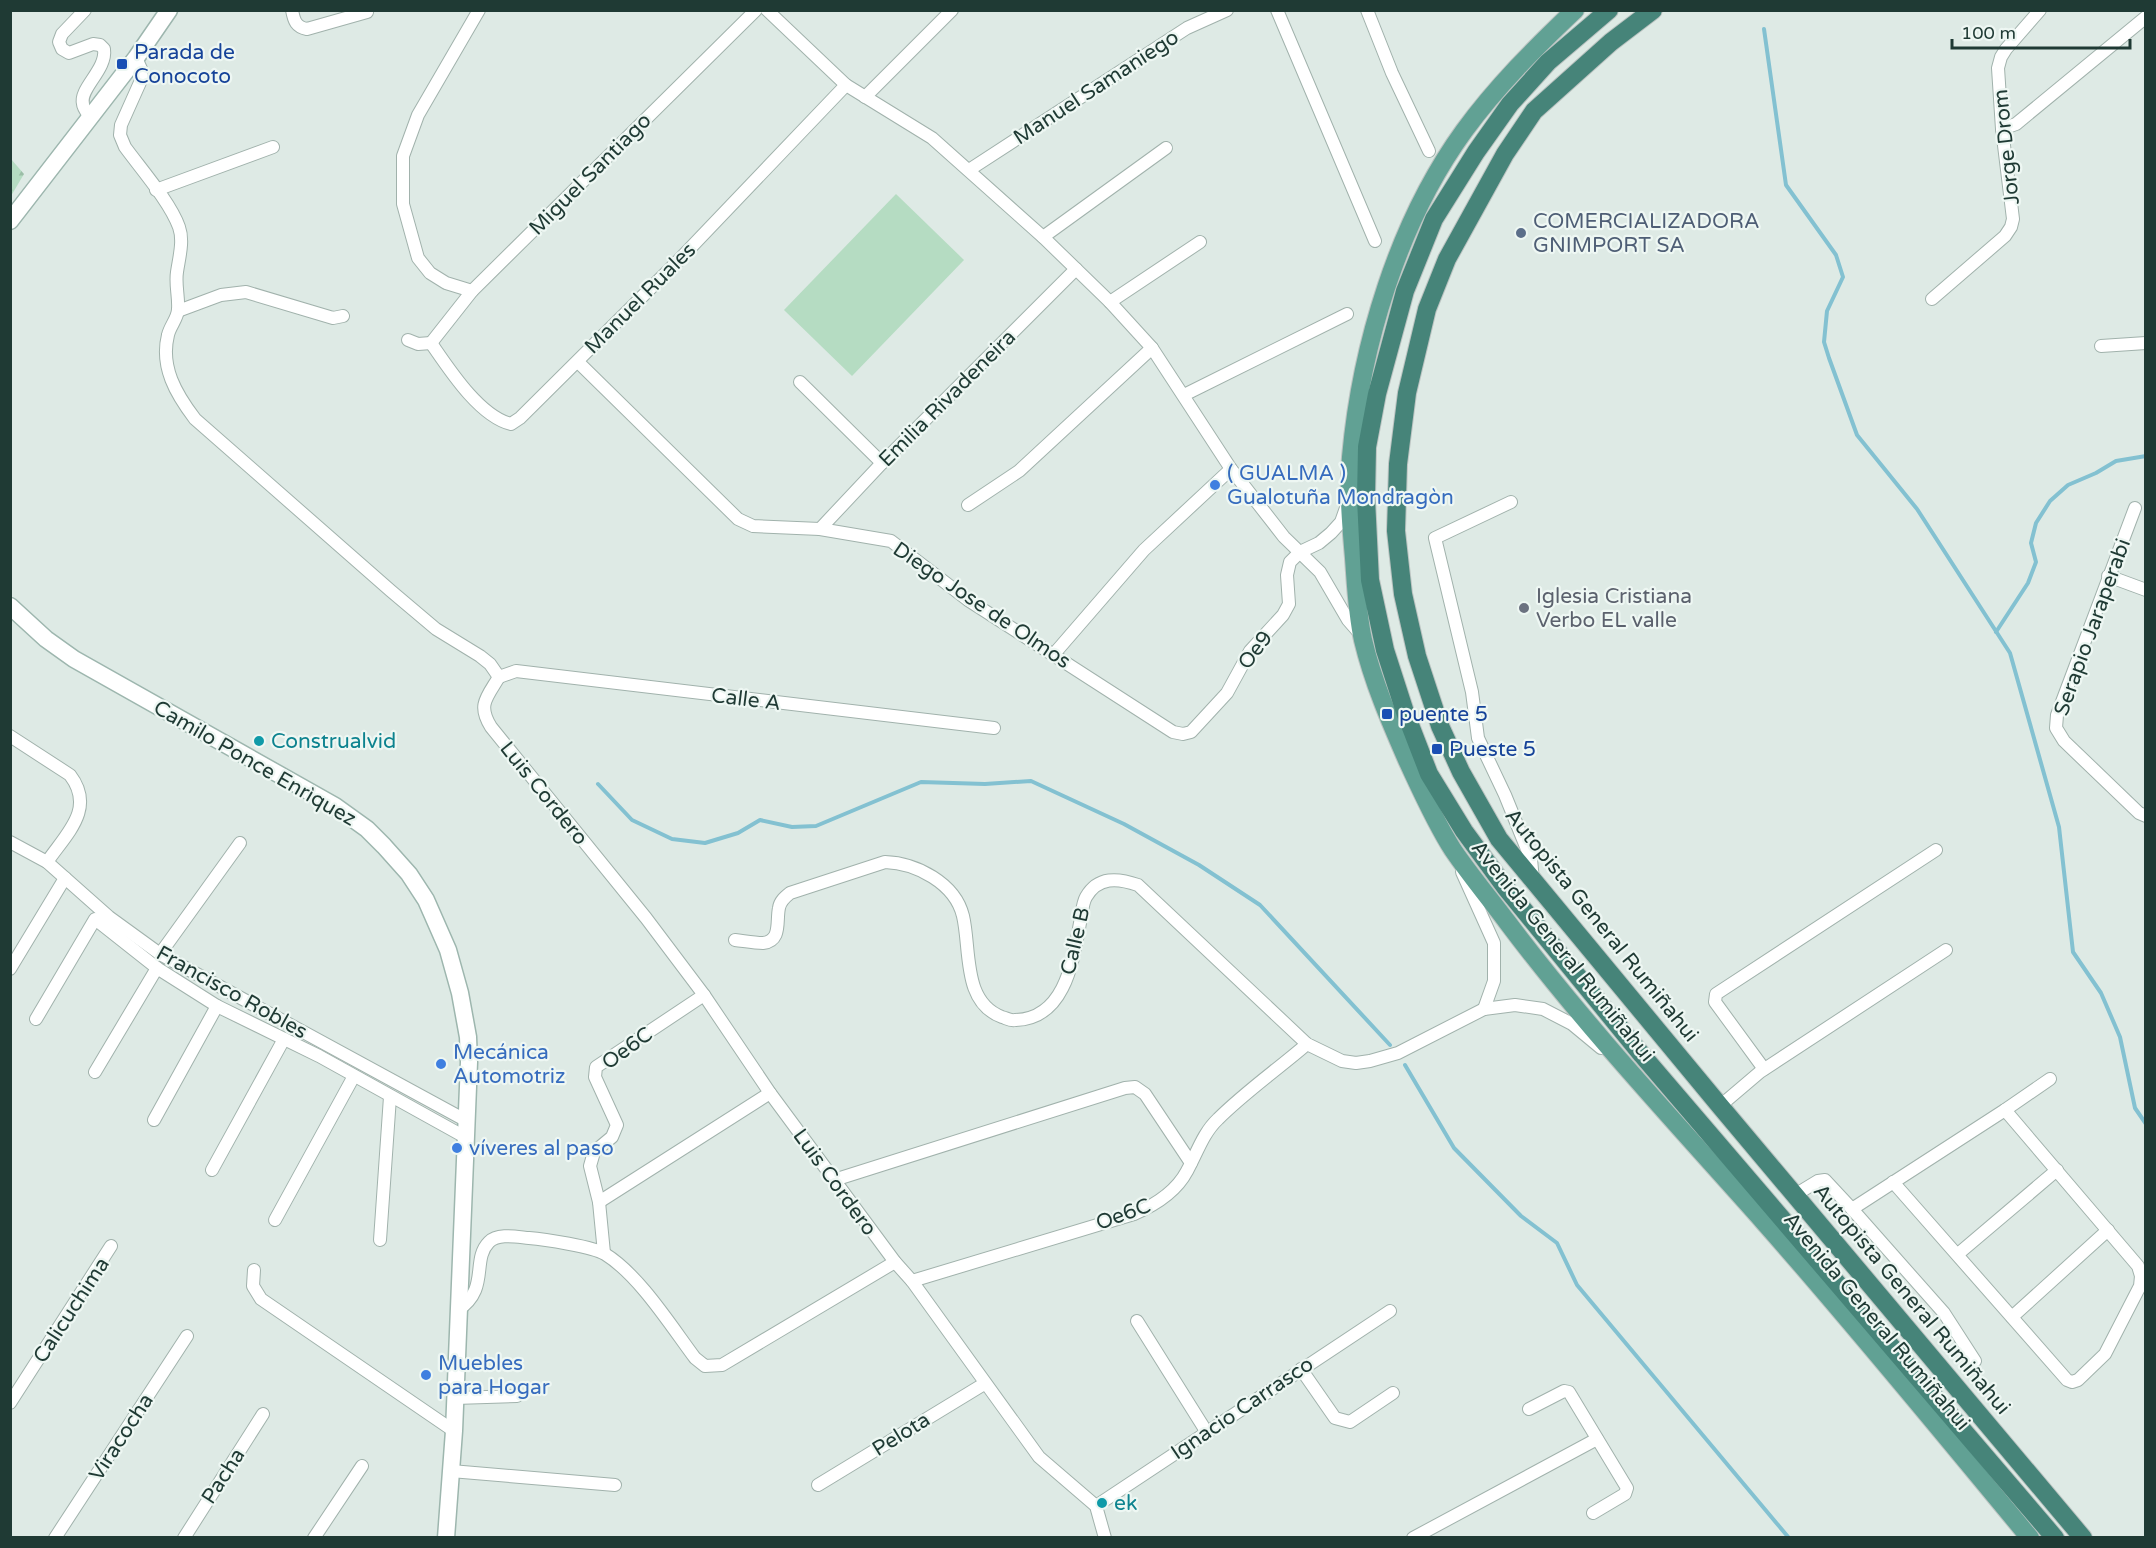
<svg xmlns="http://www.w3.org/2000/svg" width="2156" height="1548" font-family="'Varela Round',sans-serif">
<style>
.forest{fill:url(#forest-firs)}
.pitch{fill:#b5dcc2}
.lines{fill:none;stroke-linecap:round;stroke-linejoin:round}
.stream{stroke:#83c1d1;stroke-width:4}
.minor-casing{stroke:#a1b2ac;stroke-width:14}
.secondary-casing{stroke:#9db6ae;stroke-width:19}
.primary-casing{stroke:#bcc4c2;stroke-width:20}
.trunk-casing{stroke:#bcc4c2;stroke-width:20}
.minor{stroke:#fff;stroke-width:12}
.secondary{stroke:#fff;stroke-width:16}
.primary{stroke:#61a194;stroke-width:18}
.trunk{stroke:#468479;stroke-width:18}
.transit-dot{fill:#1a4fb4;stroke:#eef7f3;stroke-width:2}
.service-dot{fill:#5c6f8a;stroke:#eef7f3;stroke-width:2}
.shop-dot{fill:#3f7fe0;stroke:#eef7f3;stroke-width:2}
.worship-dot{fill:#6b7280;stroke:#eef7f3;stroke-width:2}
.culture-dot{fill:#0f9aa8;stroke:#eef7f3;stroke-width:2}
.labels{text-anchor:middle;stroke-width:4.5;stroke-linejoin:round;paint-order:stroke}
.transit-label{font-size:21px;fill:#164399;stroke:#eef7f3;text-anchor:start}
.street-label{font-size:21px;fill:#1f3a34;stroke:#eef7f3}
.service-label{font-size:21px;fill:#4e5e75;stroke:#eef7f3;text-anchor:start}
.shop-label{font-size:21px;fill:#366cbe;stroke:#eef7f3;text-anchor:start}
.worship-label{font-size:21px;fill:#5b616d;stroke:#eef7f3;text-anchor:start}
.culture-label{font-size:21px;fill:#0d838f;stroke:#eef7f3;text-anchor:start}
</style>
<defs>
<pattern id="forest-firs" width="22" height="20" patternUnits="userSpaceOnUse" patternTransform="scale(1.5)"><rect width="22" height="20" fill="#b5dcc2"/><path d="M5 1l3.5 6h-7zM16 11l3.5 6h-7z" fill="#9bbea7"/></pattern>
</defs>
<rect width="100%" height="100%" fill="#deeae5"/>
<!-- forest -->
<path class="forest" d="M 11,159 L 24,174 L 11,196 Z"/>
<!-- pitch -->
<path class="pitch" d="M 896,194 L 964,260 L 852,376 L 784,310 Z"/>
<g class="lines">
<!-- stream -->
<g class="stream">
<path d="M 1764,29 L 1786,185 L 1836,255 L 1843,277 L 1827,311 L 1824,342 L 1829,358 L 1857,435 L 1917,509 L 2010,653 L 2059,827 L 2073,952 L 2101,993 L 2120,1037 L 2135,1108 L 2146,1124"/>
<path d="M 1996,632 L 2028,583 L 2036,562 L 2031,543 L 2036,523 L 2050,501 L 2068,485 L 2096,473 L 2116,461 L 2146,456"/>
<path d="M 598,784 L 632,820 L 672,839 L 705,843 L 738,833 L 760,820 L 792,827 L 816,826 L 921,782 L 985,784 L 1031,781 L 1124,824 L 1199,865 L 1260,905 L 1390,1045"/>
<path d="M 1405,1065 L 1454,1148 L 1521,1216 L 1557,1243 L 1577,1285 L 1789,1538"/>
</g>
<defs>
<g id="minor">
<path d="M 85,10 L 62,34 L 59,42 L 62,49 L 69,53 L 93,44 L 100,45 L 104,49 C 107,70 79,88 83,104 C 83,108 88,114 90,117"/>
<path d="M 292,10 C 294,21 296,27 307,29 L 367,12"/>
<path d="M 767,10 L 846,85 L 932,138 L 1043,237 L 1110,302 L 1152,348 L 1231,469 L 1284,537 L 1320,572 L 1348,620 L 1362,636"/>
<path d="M 1277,10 L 1375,241"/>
<path d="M 1367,10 L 1392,73 L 1429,151"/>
<path d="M 136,58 L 141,69 L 142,78 L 121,125 L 120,135 L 125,147 C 141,169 170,202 179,227 C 184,241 179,258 177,272 C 175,285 179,297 178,309 C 178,318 170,326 168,335 C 160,367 176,394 195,419 L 391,591 L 436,629 L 480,656 L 490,664 L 499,677"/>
<path d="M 865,97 L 952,10"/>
<path d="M 2002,129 L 2016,124 L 2146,17"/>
<path d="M 969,170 L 1187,28 L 1227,10"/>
<path d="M 156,190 L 273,147"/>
<path d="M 1043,237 L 1166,148"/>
<path d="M 472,291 L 446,283 L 430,273 L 418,258 L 403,204 L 403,156 L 418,115 L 479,10"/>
<path d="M 1932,299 L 2005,236 L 2011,227 L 2013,219 L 2002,129 L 1998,68 L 2001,57 L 2006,49 L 2040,10"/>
<path d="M 1110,302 L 1200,242"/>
<path d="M 178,311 L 221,295 L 246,292 L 333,318 L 343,316"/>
<path d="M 408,340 L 418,344 L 431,343"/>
<path d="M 431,343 C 449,369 479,416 511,424 L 520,418 L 677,262 L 846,85"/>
<path d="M 431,343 L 472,291 L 756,10"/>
<path d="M 2101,346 L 2146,343"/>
<path d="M 578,362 L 738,519 L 753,526 L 820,529 L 891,541 L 968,600 L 1173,732 L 1183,734 L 1191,732 L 1227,693 L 1250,651 L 1283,615 L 1289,604 L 1287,575 L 1290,562 L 1300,552 L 1319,543 L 1331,533 L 1341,522 L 1347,505"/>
<path d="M 800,382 L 882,463"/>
<path d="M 1184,395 L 1347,314"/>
<path d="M 1511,502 L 1435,538 L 1472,692 L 1478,738 L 1505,795 L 1531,859 L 1533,880"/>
<path d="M 968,505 L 1019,471 L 1152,348"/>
<path d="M 2135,508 L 2057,715 L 2056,728 L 2064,741 L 2139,813 L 2146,816"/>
<path d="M 820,529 L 882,463 L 1076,269"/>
<path d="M 2108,576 L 2146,590"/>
<path d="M 1054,654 L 1144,550 L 1231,469"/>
<path d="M 499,677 C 487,697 477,705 491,727 L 646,918 L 704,995 L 770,1093 L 895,1262 L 912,1281 L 1039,1457 L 1096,1506 L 1105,1538"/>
<path d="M 499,677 L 516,671 L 994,728"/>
<path d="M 10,736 L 70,775 C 96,809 66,834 47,862"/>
<path d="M 10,842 L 47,862 L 109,917 L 160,954 L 467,1121"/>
<path d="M 1462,872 L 1494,943 L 1494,981 L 1484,1009"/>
<path d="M 735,940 C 744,941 754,943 763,943 C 782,941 776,921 779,908 C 780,901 785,897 790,893 L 885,862 C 916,863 955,883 963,916 C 971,950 962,1002 1002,1017 C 1006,1018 1010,1021 1015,1020 C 1065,1019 1073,961 1080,923 C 1082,915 1082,904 1086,897 C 1098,876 1118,878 1138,885 L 1307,1044 L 1342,1061 L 1356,1063 L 1370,1061 L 1398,1053 L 1484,1009 L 1515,1005 L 1543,1009 L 1572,1024 L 1601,1048"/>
<path d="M 160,954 L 240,843"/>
<path d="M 10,969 L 65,878"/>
<path d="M 36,1019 L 95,919 L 157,968 L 217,1006 L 319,1056 L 465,1137"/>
<path d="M 1764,1069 L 1715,1002 L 1716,994 L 1936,850"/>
<path d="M 95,1072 L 157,968"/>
<path d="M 1720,1106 L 1760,1072 L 1946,950"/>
<path d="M 154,1120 L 217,1006"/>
<path d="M 212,1170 L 284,1039"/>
<path d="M 834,1180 L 1125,1088 L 1135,1087 L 1145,1094 L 1191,1163"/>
<path d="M 1893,1182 L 2067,1380 L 2072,1382 L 2078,1380 L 2105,1354 L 2140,1286 L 2141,1276 L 2138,1266 L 2005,1110"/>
<path d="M 1795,1195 L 1818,1181 L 1825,1180 L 1852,1209 L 2005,1110 L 2050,1079"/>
<path d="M 599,1202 L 770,1093"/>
<path d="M 1852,1209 L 1944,1313 L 1975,1361"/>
<path d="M 275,1220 L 354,1076"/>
<path d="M 380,1240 L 390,1097"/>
<path d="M 604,1253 L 599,1202 L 590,1166 L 594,1152 L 612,1137 L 617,1125 L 595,1077 L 596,1067 L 704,995"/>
<path d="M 1958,1254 L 2057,1170"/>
<path d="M 254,1270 L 253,1286 L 261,1299 L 454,1431"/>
<path d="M 912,1281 L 1134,1214 C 1155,1205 1176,1192 1187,1171 C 1197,1153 1203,1133 1218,1119 C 1245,1092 1278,1069 1307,1044"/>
<path d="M 458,1310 C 490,1289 471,1260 489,1242 C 498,1233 517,1237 529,1238 C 544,1239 594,1247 605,1254 C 639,1275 671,1326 695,1358 L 705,1366 L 722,1365 L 895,1262"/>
<path d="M 2012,1317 L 2108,1230"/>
<path d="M 1137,1321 L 1206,1431"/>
<path d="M 1301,1369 L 1335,1418 L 1350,1422 L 1393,1393"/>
<path d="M 455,1398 L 517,1396"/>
<path d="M 10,1403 L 111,1246"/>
<path d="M 1529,1409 L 1564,1391 L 1569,1392 L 1627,1488 L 1625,1494 L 1593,1513"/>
<path d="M 451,1471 L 615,1485"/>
<path d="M 818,1485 L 984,1384"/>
<path d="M 1096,1506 L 1390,1311"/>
<path d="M 55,1538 L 187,1336"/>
<path d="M 184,1538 L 263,1414"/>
<path d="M 314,1538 L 362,1466"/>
<path d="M 1413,1538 L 1597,1439"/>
</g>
<g id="secondary">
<path d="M 10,221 L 136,58 L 169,10"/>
<path d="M 10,606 L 46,639 L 74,659 L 335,806 L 367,829 L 384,846 L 409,874 L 426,900 L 448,950 L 460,993 L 468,1037 L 469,1062 L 454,1431 L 446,1538"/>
</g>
<path id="primary" d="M 1575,10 C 1535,48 1496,87 1464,131 C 1398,222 1361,346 1351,457 C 1348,491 1351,524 1354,558 C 1356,585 1357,613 1363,640 C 1373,682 1390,721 1407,760 C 1421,790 1435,822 1453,850 C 1470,875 1490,899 1508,923 C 1587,1028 1677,1124 1764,1222 C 1855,1325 1942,1432 2030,1538"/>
<g id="trunk">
<path d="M 1609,10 L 1548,62 L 1510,104 L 1476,152 L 1434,219 L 1405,291 L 1377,394 L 1367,447 L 1366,499 L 1370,580 L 1385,650 L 1405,712 L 1429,774 L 1464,831 L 1505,887 L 1642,1055 L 2055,1538"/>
<path d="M 1653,10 L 1611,42 L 1534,111 L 1505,154 L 1447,259 L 1427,309 L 1407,393 L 1398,464 L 1396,531 L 1403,594 L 1417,656 L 1440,726 L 1461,772 L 1499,839 L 1720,1106 L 2083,1538"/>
</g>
</defs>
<!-- minor casing -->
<use href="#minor" class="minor-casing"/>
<!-- secondary casing -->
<use href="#secondary" class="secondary-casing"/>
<!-- primary casing -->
<use href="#primary" class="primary-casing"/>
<!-- trunk casing -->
<use href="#trunk" class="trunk-casing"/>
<!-- minor -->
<use href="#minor" class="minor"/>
<!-- secondary -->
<use href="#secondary" class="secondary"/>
<!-- primary -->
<use href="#primary" class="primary"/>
<!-- trunk -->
<use href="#trunk" class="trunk"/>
</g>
<!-- markers -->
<g class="transit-dot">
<rect x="116" y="58" width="12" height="12" rx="3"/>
<rect x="1381" y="708" width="12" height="12" rx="3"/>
<rect x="1431" y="743" width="12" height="12" rx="3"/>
</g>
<circle class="service-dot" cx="1521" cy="233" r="6"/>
<g class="shop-dot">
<circle cx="1215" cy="485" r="6"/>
<circle cx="441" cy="1064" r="6"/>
<circle cx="457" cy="1148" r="6"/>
<circle cx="426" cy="1375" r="6"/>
</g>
<circle class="worship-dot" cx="1524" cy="608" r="6"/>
<g class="culture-dot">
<circle cx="259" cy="741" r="6"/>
<circle cx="1102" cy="1503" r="6"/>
</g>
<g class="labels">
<!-- transit labels -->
<g class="transit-label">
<text x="134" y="59">Parada de<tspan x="134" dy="24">Conocoto</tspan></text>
<text x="1399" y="721">puente 5</text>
<text x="1449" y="756">Pueste 5</text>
</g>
<!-- street labels -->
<g class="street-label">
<text transform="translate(1096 87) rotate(-33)" y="7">Manuel Samaniego</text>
<text transform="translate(2006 147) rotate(-96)" y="7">Jorge Drom</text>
<text transform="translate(590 174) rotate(-45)" y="7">Miguel Santiago</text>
<text transform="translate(640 298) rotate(-45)" y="7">Manuel Ruales</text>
<text transform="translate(947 398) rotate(-45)" y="7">Emilia Rivadeneira</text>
<text transform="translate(982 605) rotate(34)" y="7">Diego Jose de Olmos</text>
<text transform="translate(2092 627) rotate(-70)" y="7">Serapio Jaraperabi</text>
<text transform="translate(1255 650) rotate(-53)" y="7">Oe9</text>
<text transform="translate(746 699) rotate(7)" y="7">Calle A</text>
<text transform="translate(255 763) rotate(30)" y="7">Camilo Ponce Enrìquez</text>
<text transform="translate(544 793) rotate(51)" y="7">Luis Cordero</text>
<text transform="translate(1602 925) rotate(51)" y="7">Autopista General Rumiñahui</text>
<text transform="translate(1075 941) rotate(-77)" y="7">Calle B</text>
<text transform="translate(1563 951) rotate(51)" y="7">Avenida General Rumiñahui</text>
<text transform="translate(232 992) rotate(29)" y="7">Francisco Robles</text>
<text transform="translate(627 1048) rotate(-36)" y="7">Oe6C</text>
<text transform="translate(835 1182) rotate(54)" y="7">Luis Cordero</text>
<text transform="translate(1123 1214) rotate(-20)" y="7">Oe6C</text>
<text transform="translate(1912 1299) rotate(50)" y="7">Autopista General Rumiñahui</text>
<text transform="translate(71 1310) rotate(-57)" y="7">Calicuchima</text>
<text transform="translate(1877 1321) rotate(50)" y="7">Avenida General Rumiñahui</text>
<text transform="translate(1242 1408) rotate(-34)" y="7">Ignacio Carrasco</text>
<text transform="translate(901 1434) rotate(-32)" y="7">Pelota</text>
<text transform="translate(121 1437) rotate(-57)" y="7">Viracocha</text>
<text transform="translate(223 1476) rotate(-57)" y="7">Pacha</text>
</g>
<!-- service labels -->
<g class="service-label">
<text x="1533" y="228">COMERCIALIZADORA<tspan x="1533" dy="24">GNIMPORT SA</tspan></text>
</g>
<!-- shop labels -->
<g class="shop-label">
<text x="1227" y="480">( GUALMA )<tspan x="1227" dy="24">Gualotuña Mondragòn</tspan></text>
<text x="453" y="1059">Mecánica<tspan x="453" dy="24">Automotriz</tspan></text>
<text x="469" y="1155">víveres al paso</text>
<text x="438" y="1370">Muebles<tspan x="438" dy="24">para Hogar</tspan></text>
</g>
<!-- worship labels -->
<g class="worship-label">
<text x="1536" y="603">Iglesia Cristiana<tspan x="1536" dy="24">Verbo EL valle</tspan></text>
</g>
<!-- culture labels -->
<g class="culture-label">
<text x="271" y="748">Construalvid</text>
<text x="1114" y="1510">ek</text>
</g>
</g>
<!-- border -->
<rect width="2156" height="1548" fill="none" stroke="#1f3a34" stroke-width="24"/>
<!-- scale -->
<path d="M1952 39v9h178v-9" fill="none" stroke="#1f3a34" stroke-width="3"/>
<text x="1961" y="39" font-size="18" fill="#1f3a34" stroke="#eef7f3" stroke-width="4.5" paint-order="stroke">100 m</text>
</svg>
